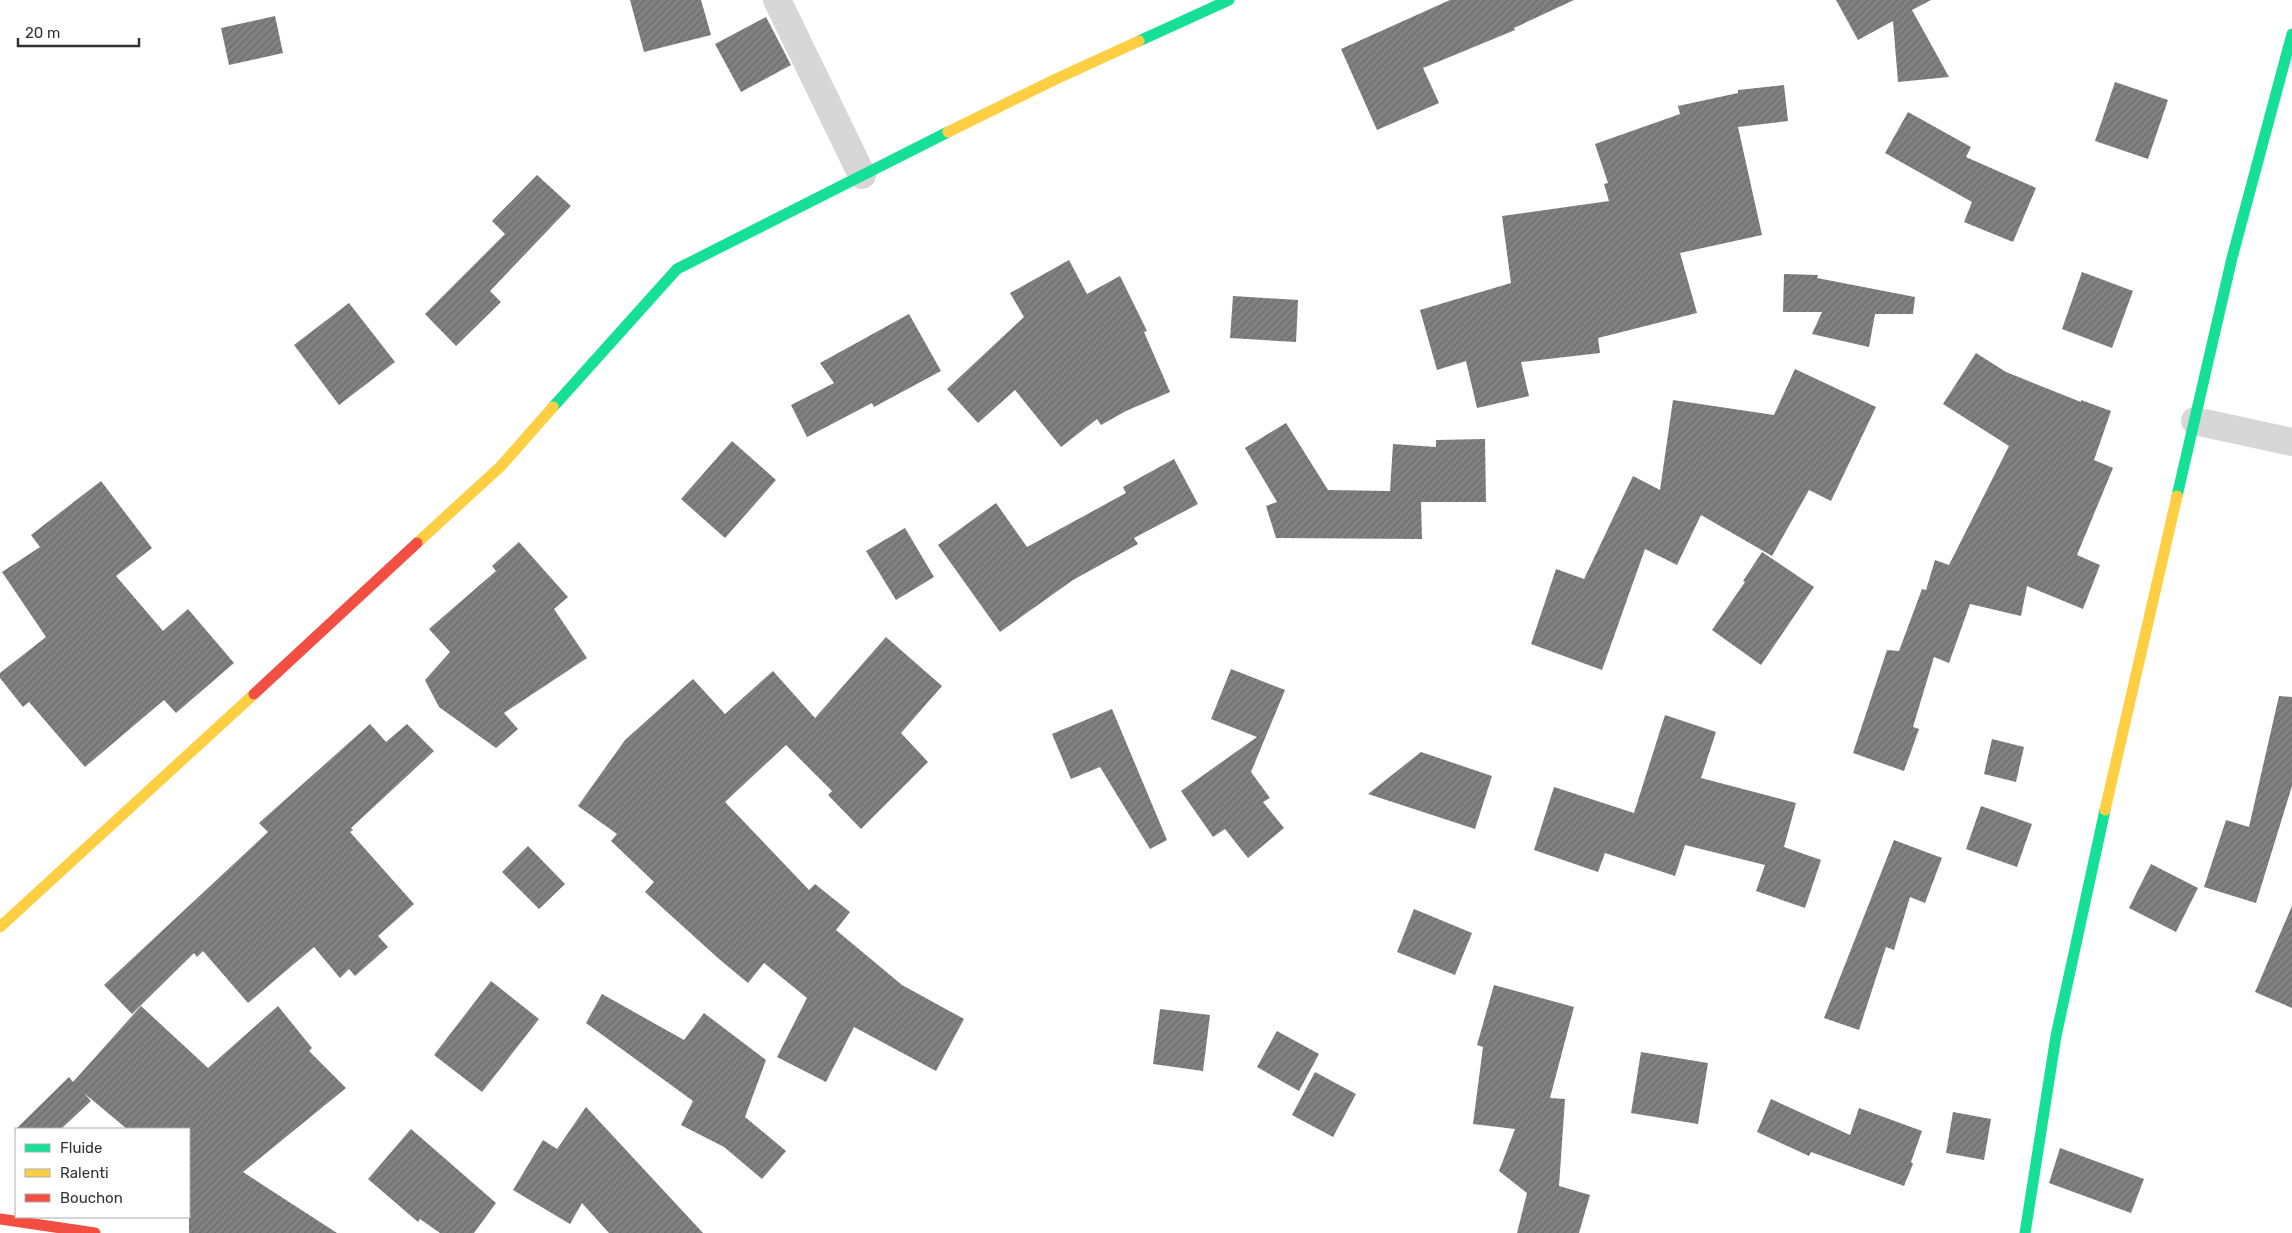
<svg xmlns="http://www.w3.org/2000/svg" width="2292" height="1233" font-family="Rubik,sans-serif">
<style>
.building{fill:url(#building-hatch)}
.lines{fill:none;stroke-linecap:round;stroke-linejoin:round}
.street{stroke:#d7d7d7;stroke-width:28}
.fast{stroke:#16e098;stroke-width:11}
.slow{stroke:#ffcf43;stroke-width:11}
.jam{stroke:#f24e42;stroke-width:11}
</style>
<defs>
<pattern id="building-hatch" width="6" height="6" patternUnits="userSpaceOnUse" patternTransform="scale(1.25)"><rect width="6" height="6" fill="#818181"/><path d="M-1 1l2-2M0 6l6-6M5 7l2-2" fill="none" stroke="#6a6a6a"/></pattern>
</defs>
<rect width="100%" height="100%" fill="#fff"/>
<!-- building -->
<g class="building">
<path d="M 630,0 L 701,0 L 711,35 L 644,52 Z"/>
<path d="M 1450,0 L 1574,0 L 1514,28 L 1515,30 L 1423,68 L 1439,103 L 1377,130 L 1341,49 Z"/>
<path d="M 1836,0 L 1931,0 L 1912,10 L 1949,77 L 1898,82 L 1893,21 L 1858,40 Z"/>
<path d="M 275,16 L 283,53 L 229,65 L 221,28 Z"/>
<path d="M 766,17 L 791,65 L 741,92 L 715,44 Z"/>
<path d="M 2115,82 L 2168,100 L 2148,159 L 2095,141 Z"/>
<path d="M 1784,85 L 1788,121 L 1738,127 L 1762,235 L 1680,253 L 1697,313 L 1598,338 L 1600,353 L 1521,362 L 1529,396 L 1477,408 L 1466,361 L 1437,370 L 1420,310 L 1511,283 L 1502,216 L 1609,201 L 1604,184 L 1608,183 L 1595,144 L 1680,114 L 1678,106 L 1738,93 L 1738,90 Z"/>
<path d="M 1908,112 L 1971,147 L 1966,157 L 2036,188 L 2013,242 L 1964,222 L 1972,202 L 1885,153 Z"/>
<path d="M 537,175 L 571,206 L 490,291 L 501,302 L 456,346 L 425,314 L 505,234 L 492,221 Z"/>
<path d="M 1069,260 L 1087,294 L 1120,276 L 1147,331 L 1144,332 L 1170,392 L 1126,411 L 1101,425 L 1097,419 L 1061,447 L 1015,390 L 978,423 L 947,389 L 1024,317 L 1010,293 Z"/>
<path d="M 2082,272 L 2133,291 L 2112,348 L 2062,329 Z"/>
<path d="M 1784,274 L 1818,275 L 1817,278 L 1915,297 L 1913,314 L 1875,314 L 1869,347 L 1812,334 L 1822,312 L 1783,312 Z"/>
<path d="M 1233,296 L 1298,300 L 1296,342 L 1230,338 Z"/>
<path d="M 349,303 L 395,362 L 339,405 L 294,345 Z"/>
<path d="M 909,314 L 941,371 L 874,407 L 872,403 L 807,437 L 791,405 L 834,383 L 820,363 Z"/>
<path d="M 1976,353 L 2006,372 L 2081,402 L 2081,400 L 2111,411 L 2094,460 L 2113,468 L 2077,555 L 2100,565 L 2083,609 L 2027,586 L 2021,616 L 1970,604 L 1949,663 L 1934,657 L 1913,727 L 1919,729 L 1904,771 L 1853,753 L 1887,650 L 1899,651 L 1922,589 L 1926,590 L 1935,560 L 1949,565 L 2009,446 L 1943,404 Z"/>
<path d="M 1795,369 L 1876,407 L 1831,501 L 1809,490 L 1772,556 L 1701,515 L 1677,565 L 1645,549 L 1602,670 L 1531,644 L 1556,569 L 1584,579 L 1633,476 L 1660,490 L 1673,400 L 1774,415 Z"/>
<path d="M 1286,423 L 1328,490 L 1390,491 L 1393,444 L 1436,447 L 1436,440 L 1485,439 L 1486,502 L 1421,502 L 1422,539 L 1276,538 L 1266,506 L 1277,502 L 1245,448 Z"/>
<path d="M 732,441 L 776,480 L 725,538 L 681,499 Z"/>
<path d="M 1174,459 L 1198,504 L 1134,538 L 1138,544 L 1073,580 L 1000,632 L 938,545 L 996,503 L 1027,547 L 1126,493 L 1123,487 Z"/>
<path d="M 101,481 L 152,548 L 116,576 L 163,631 L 188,609 L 234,663 L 176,713 L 164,700 L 85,767 L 29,702 L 23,707 L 0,678 L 0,673 L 46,637 L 2,572 L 40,547 L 31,535 Z"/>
<path d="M 905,528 L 934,577 L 896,600 L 866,551 Z"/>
<path d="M 519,542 L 568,597 L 554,609 L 587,658 L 504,713 L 518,729 L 496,748 L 439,707 L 425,680 L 450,652 L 429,629 L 496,571 L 492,566 Z"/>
<path d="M 1762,552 L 1814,587 L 1761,665 L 1712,630 L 1745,582 L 1743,581 Z"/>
<path d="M 886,637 L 942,686 L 901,733 L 928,762 L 861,829 L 828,795 L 832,791 L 786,745 L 725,802 L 809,890 L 815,884 L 850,912 L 836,930 L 902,985 L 964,1019 L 936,1071 L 854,1027 L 826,1082 L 777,1057 L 807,998 L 764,963 L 748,983 L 719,959 L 645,892 L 654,882 L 611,841 L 617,834 L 578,806 L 625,740 L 693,679 L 725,714 L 773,671 L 815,718 Z"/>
<path d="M 1231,669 L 1285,690 L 1251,772 L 1270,798 L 1263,802 L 1284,828 L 1248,858 L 1225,829 L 1213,837 L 1181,791 L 1257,737 L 1211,719 Z"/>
<path d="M 2279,696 L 2292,697 L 2292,786 L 2256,903 L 2204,887 L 2226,820 L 2249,827 Z"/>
<path d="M 1112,709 L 1167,840 L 1150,849 L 1100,767 L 1071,779 L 1052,734 Z"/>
<path d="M 1665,715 L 1716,732 L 1701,778 L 1796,803 L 1784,847 L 1821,860 L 1805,908 L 1756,891 L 1765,865 L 1685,845 L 1675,876 L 1605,853 L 1598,872 L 1534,850 L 1554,787 L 1634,813 Z"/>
<path d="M 370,724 L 386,742 L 407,724 L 434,751 L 351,828 L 353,830 L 350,832 L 414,904 L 378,936 L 388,947 L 355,976 L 349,969 L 340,978 L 314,947 L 248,1003 L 203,951 L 197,957 L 194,953 L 132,1014 L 104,985 L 268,832 L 259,823 Z"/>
<path d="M 1992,739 L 2024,747 L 2016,782 L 1984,774 Z"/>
<path d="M 1421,752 L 1492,776 L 1475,829 L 1368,794 Z"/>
<path d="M 1981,806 L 2032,824 L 2017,867 L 1966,849 Z"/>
<path d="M 1894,840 L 1942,858 L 1925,903 L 1910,897 L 1894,950 L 1886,947 L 1859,1030 L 1824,1018 Z"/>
<path d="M 528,846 L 565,884 L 539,909 L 502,872 Z"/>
<path d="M 2151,864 L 2198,888 L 2176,932 L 2129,908 Z"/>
<path d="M 2292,906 L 2292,1008 L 2255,992 Z"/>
<path d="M 1414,909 L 1472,933 L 1455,975 L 1397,952 Z"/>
<path d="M 491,981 L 539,1019 L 482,1092 L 434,1055 Z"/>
<path d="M 1494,985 L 1574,1007 L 1550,1098 L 1565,1099 L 1559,1186 L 1590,1195 L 1579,1233 L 1517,1233 L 1527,1193 L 1499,1171 L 1515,1129 L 1473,1124 L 1483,1047 L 1477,1045 Z"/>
<path d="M 602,994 L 684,1040 L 704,1013 L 766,1060 L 745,1117 L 786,1151 L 762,1179 L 724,1147 L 681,1125 L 693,1101 L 586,1023 Z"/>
<path d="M 141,1006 L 208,1068 L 278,1006 L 312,1048 L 309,1051 L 346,1088 L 243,1172 L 337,1233 L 189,1233 L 189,1129 L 127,1129 L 84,1093 L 91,1101 L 61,1129 L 16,1129 L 69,1077 L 73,1082 Z"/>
<path d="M 1160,1009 L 1210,1015 L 1203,1071 L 1153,1064 Z"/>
<path d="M 1277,1031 L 1319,1054 L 1299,1091 L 1257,1067 Z"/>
<path d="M 1641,1052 L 1708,1063 L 1698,1124 L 1631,1113 Z"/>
<path d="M 1315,1072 L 1356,1094 L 1333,1137 L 1292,1115 Z"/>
<path d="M 1771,1099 L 1850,1135 L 1859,1108 L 1922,1131 L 1911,1162 L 1913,1164 L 1904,1186 L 1811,1152 L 1809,1156 L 1757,1132 Z"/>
<path d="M 586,1107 L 703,1233 L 609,1233 L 582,1203 L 570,1224 L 513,1190 L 543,1140 L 557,1149 Z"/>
<path d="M 1953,1112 L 1991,1119 L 1984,1160 L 1946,1153 Z"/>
<path d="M 411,1129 L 496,1203 L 474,1233 L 440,1233 L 420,1219 L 418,1222 L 368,1179 Z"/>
<path d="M 2060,1148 L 2144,1179 L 2131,1213 L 2049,1183 Z"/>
</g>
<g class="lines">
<!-- street -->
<g class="street">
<path d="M 777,0 L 862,175"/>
<path d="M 2195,421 L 2292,442"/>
</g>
<!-- fast -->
<g class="fast">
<path d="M 1139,41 L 1229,0"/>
<path d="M 553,407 L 677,269 L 948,132"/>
<path d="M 2177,496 L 2232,258 L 2292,34"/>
<path d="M 2025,1233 L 2056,1036 L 2105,810"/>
</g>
<!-- slow -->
<g class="slow">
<path d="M 948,132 L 1056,79 L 1139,41"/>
<path d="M 417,543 L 501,466 L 553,407"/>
<path d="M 2105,810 L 2177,496"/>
<path d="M 0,927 L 254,694"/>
</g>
<!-- jam -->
<g class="jam">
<path d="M 254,694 L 417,543"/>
<path d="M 0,1219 L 95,1233"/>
</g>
</g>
<!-- legend -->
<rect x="15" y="1128" width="175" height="90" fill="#ffffff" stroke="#adadad"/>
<rect x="25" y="1144" width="25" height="8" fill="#16e098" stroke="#adadad"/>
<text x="60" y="1153" font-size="15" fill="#333333">Fluide</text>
<rect x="25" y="1169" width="25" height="8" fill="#ffcf43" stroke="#adadad"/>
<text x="60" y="1178" font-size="15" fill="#333333">Ralenti</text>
<rect x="25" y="1194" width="25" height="8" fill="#f24e42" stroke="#adadad"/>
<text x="60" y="1203" font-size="15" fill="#333333">Bouchon</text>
<!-- scale -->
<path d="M18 38v8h121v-8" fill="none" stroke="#333333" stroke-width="2.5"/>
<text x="25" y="38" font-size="15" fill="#333333" stroke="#ffffff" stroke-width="4" paint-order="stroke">20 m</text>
</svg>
